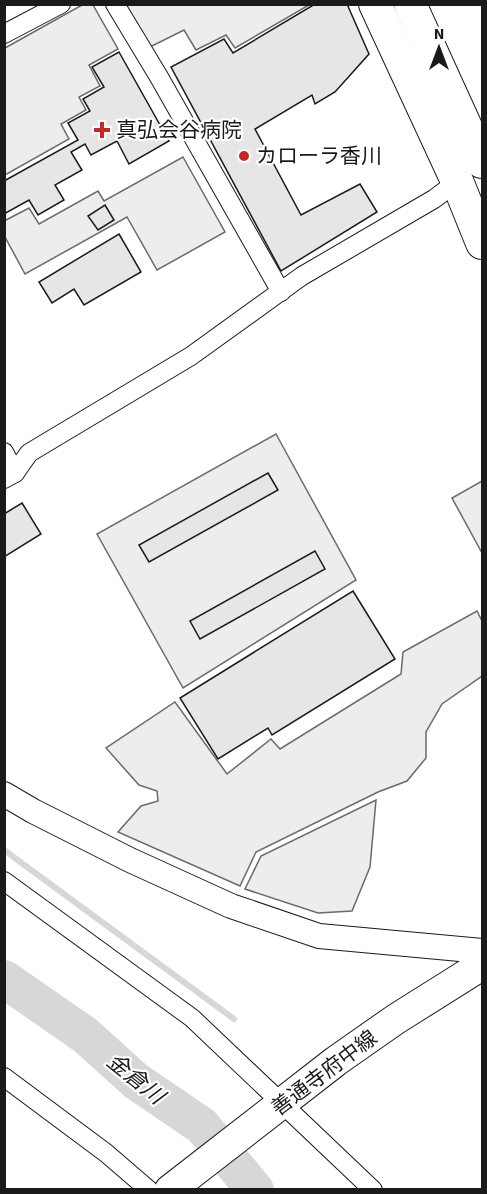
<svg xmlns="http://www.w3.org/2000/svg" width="487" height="1194" font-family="'Source Sans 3','Noto Sans JP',sans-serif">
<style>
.built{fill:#ededed;stroke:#6a6a6a;stroke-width:1.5}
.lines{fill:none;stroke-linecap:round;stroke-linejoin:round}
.stream{stroke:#d7d7d7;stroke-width:6}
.river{stroke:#d7d7d7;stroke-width:38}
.building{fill:#e6e6e6;stroke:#1a1a1a;stroke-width:1.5}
.minor-casing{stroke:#1a1a1a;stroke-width:20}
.tertiary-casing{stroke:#1a1a1a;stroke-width:26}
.primary-casing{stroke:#1a1a1a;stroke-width:32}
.trunk-casing{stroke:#1a1a1a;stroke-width:34}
.minor{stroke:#fff;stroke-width:18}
.tertiary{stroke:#fff;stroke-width:24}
.primary{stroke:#fff;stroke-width:30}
.trunk{stroke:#fff;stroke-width:32}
.poi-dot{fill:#c62828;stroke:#fff;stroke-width:2}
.labels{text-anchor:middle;stroke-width:4.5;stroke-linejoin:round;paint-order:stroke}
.poi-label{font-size:21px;fill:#1a1a1a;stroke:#fff;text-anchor:start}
.street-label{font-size:21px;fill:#1a1a1a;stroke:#fff}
.water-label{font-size:22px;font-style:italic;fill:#1a1a1a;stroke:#fff}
</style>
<rect width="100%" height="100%" fill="#fff"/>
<!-- built -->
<g class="built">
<path d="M 82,5 L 93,5 L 118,49 L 89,65 L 100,86 L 79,97 L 86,110 L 61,124 L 69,139 L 5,175 L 5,48 Z"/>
<path d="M 122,5 L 309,5 L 235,48 L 226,35 L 196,50 L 184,30 L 150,47 Z"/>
<path d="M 183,157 L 225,232 L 157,270 L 127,217 L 25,274 L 5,237 L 4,218 L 6,220 L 29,208 L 39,224 L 98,191 L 104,201 Z"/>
<path d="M 276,434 L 356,580 L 183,688 L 97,534 Z"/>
<path d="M 482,481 L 482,553 L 452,498 Z"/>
<path d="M 477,611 L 482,621 L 482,676 L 442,704 L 426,732 L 426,758 L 407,781 L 378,792 L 256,852 L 240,886 L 118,832 L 141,806 L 158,801 L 157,791 L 139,785 L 106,748 L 175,702 L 227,774 L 271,739 L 280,749 L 401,674 L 403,652 Z"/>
<path d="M 376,800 L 370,867 L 352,911 L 318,913 L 245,889 L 261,856 Z"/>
</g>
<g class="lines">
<!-- stream -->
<path class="stream" d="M 4,850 L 234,1019"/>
<!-- river -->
<path class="river" d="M 4,979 L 85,1035 L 136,1081 L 202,1126 L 255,1190"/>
</g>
<!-- building -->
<g class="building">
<path d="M 315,4 L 347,4 L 369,54 L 335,92 L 315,104 L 312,95 L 255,129 L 301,215 L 360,184 L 377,212 L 281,271 L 171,67 L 224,39 L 233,53 Z"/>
<path d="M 119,52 L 169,141 L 129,164 L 117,141 L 91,155 L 85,144 L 71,152 L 82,170 L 55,185 L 64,200 L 38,215 L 29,200 L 4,214 L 4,181 L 78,140 L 68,123 L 90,111 L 83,99 L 104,87 L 92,67 Z"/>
<path d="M 105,205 L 114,220 L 98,230 L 88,216 Z"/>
<path d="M 119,234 L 141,272 L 84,305 L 74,289 L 52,303 L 39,282 Z"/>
<path d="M 268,473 L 278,490 L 149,562 L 139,545 Z"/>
<path d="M 22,503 L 41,534 L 4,557 L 4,514 Z"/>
<path d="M 315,551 L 325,569 L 200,639 L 190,621 Z"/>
<path d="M 353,591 L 395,659 L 272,735 L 268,728 L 218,759 L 180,698 Z"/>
</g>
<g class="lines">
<defs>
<g id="minor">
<path d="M 115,4 L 159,77 L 281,292"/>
<path d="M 4,34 L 61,4"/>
<path d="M 4,452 L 15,473"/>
<path d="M 4,479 L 15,473 L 29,453 L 191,356 L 302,276 L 434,199 L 462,178"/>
<path d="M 4,881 L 192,1018 L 373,1190"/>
<path d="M 4,1077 L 106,1153 L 149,1190"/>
</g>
<path id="tertiary" d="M 4,794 L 33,811 L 130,860 L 231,906 L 319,936 L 482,951"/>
<path id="primary" d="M 170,1190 L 336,1061 L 396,1019 L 482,965"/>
<g id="trunk">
<path d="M 375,4 L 457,181 L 482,243"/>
<path d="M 410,4 L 482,162"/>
</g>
</defs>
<!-- minor casing -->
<use href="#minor" class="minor-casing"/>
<!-- tertiary casing -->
<use href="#tertiary" class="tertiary-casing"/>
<!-- primary casing -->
<use href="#primary" class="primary-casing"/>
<!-- trunk casing -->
<use href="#trunk" class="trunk-casing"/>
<!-- minor -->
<use href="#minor" class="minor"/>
<!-- tertiary -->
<use href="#tertiary" class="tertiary"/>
<!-- primary -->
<use href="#primary" class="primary"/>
<!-- trunk -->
<use href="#trunk" class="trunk"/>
</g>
<!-- markers -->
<g class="poi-dot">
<path d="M99 121h6v6h6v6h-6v6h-6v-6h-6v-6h6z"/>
<circle cx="244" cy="156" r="6"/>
</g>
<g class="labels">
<!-- poi labels -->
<g class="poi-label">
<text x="116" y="137">真弘会谷病院</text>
<text x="256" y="163">カローラ香川</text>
</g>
<!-- street labels -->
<g class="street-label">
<text transform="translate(324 1073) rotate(-37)" y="7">善通寺府中線</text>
</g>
<!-- water labels -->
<g class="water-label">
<text transform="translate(136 1078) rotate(39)" y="8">金倉川</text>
</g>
</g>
<!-- border -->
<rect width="487" height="1194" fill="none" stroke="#1a1a1a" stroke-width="12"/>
<!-- north arrow -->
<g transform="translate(439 48)" stroke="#ffffff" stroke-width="4.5" paint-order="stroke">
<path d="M0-4.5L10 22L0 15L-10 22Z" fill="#1a1a1a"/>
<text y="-9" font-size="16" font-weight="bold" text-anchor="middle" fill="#1a1a1a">N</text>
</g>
</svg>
